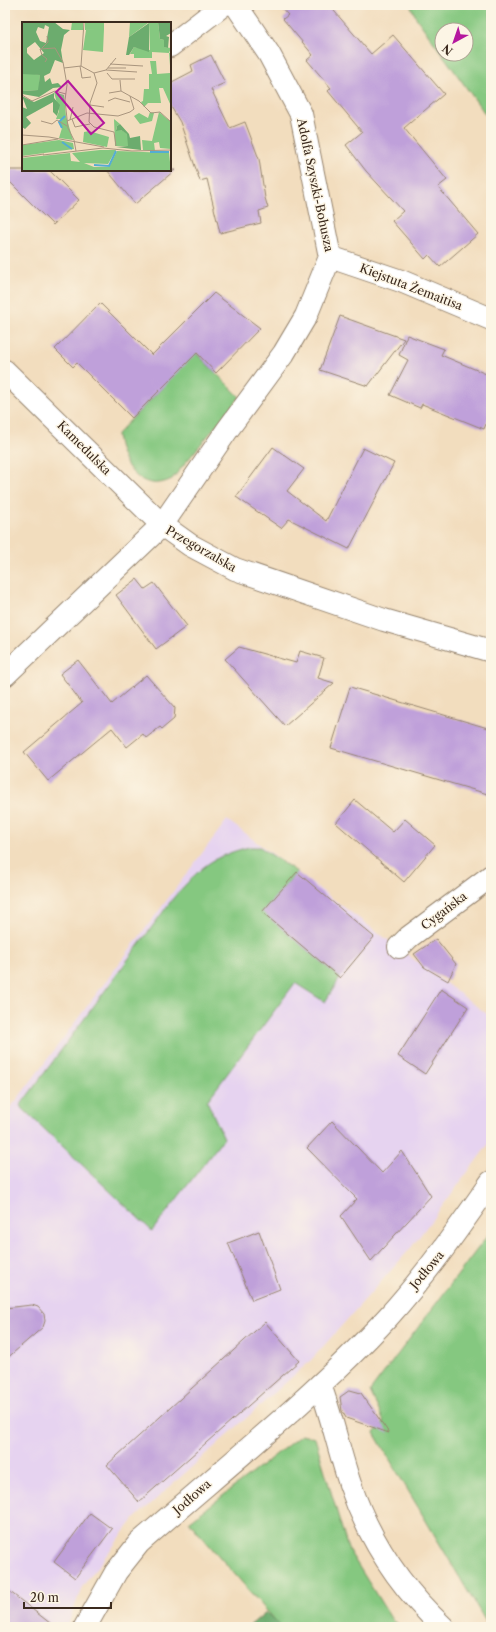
<svg xmlns="http://www.w3.org/2000/svg" width="496" height="1632" font-family="'Libre Caslon Text',serif">
<style>
.built{fill:#e6d3f0}
.green{fill:#85c880;stroke:#60794f;fill-rule:evenodd}
.forest{fill:#6cac6e;stroke:#546b46}
.building{fill:#bfa0da}
.lines{fill:none;stroke-linecap:round;stroke-linejoin:round}
.street-casing{stroke:#96846e;stroke-width:24}
.street{stroke:#fff;stroke-width:22}
.labels{text-anchor:middle;stroke-width:3;stroke-linejoin:round;paint-order:stroke}
.street-label{font-size:12px;fill:#3b2a1e;stroke:#fcf5e5}
.inset-river{fill:none;stroke:#54add2;stroke-width:2}
.inset-road{fill:none;stroke:#a9957e;stroke-width:1}
.view{fill:#b5179e;fill-opacity:0.15;stroke:#b5179e;stroke-width:2}
.inset-edge{fill:none;stroke:#3b2a1e;stroke-width:2}
</style>
<rect width="100%" height="100%" fill="#fcf5e5"/>
<filter id="ink" filterUnits="userSpaceOnUse"><feTurbulence type="fractalNoise" baseFrequency=".025" numOctaves="2"/><feDisplacementMap in="SourceGraphic" scale="8" xChannelSelector="R" yChannelSelector="G"/><feConvolveMatrix kernelMatrix="1 2 1 2 8 2 1 2 1" color-interpolation-filters="sRGB"/></filter>
<filter id="wash" filterUnits="userSpaceOnUse"><feTurbulence type="fractalNoise" baseFrequency=".012" numOctaves="4" result="noise"/><feDisplacementMap in="SourceGraphic" scale="16" xChannelSelector="R" yChannelSelector="G"/><feGaussianBlur stdDeviation="0.9" result="paint"/><feColorMatrix in="noise" values="0 0 0 0 0 0 0 0 0 0 0 0 0 0 0 0 0 1.4 0 .05"/><feComposite in="paint" operator="in"/></filter>
<g filter="url(#wash)">
<rect width="100%" height="100%" fill="#f2ddbe"/>
<!-- built -->
<path class="built" d="M 227,820 L 491,1017 L 491,1141 L 410,1249 L 311,1360 L 135,1518 L 82,1587 L 67,1627 L 5,1627 L 5,1113 L 16,1101 Z"/>
<!-- green -->
<g class="green">
<path d="M 410,5 L 491,5 L 491,122 L 417,19 ZM 442,30 L 466,30 L 466,54 L 442,54 Z"/>
<path d="M 196,353 L 240,397 L 172,479 C 140,495 120,463 117,434 Z"/>
<path d="M 249,847 L 260,847 L 297,872 L 263,912 L 340,978 L 325,1002 L 295,983 L 207,1101 L 224,1138 L 152,1231 L 20,1106 L 174,897 C 202,867 208,858 249,847 Z"/>
<path d="M 491,1231 L 491,1627 L 489,1627 L 374,1433 L 384,1422 L 370,1391 Z"/>
<path d="M 301,1435 L 315,1438 L 348,1549 L 392,1620 L 402,1627 L 281,1627 L 189,1522 Z"/>
</g>
<!-- forest -->
<path class="forest" d="M 266,1612 L 281,1627 L 248,1627 Z"/>
<g id="blocks">
<!-- building -->
<g class="building">
<path d="M 279,5 L 329,5 L 371,54 L 393,35 L 444,94 L 404,128 L 447,180 L 438,187 L 478,234 L 440,267 L 429,255 L 425,259 L 392,221 L 403,211 L 366,171 L 346,145 L 362,132 L 328,91 L 331,88 L 307,60 L 313,55 L 283,19 L 288,15 Z"/>
<path d="M 211,55 L 225,83 L 211,89 L 230,128 L 245,122 L 259,159 L 265,198 L 268,208 L 259,211 L 261,223 L 220,233 L 207,179 L 200,181 L 180,122 L 170,105 L 170,83 L 193,71 L 191,65 Z"/>
<path d="M 5,170 L 49,170 L 79,200 L 53,225 L 5,177 Z"/>
<path d="M 107,170 L 175,170 L 135,204 Z"/>
<path d="M 214,293 L 260,328 L 216,373 L 197,353 L 132,418 L 77,363 L 73,367 L 55,349 L 100,303 L 152,355 Z"/>
<path d="M 340,316 L 404,339 L 368,386 L 320,370 Z"/>
<path d="M 407,335 L 444,349 L 441,355 L 491,376 L 491,412 L 484,429 L 422,404 L 420,408 L 390,395 L 408,360 L 399,355 Z"/>
<path d="M 273,447 L 304,469 L 287,491 L 326,521 L 363,448 L 394,463 L 349,549 L 289,519 L 281,528 L 236,497 Z"/>
<path d="M 137,579 L 145,589 L 154,583 L 187,626 L 156,649 L 116,595 Z"/>
<path d="M 239,647 L 296,663 L 300,651 L 324,658 L 318,678 L 334,683 L 285,726 L 225,659 Z"/>
<path d="M 78,660 L 112,704 L 146,675 L 175,708 L 174,719 L 162,729 L 160,727 L 146,738 L 143,734 L 127,747 L 112,728 L 48,781 L 24,752 L 82,703 L 60,674 Z"/>
<path d="M 350,687 L 491,729 L 491,795 L 331,748 Z"/>
<path d="M 355,800 L 393,832 L 405,819 L 435,845 L 404,882 L 336,823 Z"/>
<path d="M 297,872 L 374,937 L 340,978 L 262,912 Z"/>
<path d="M 436,939 L 456,964 L 448,981 L 424,967 L 414,954 Z"/>
<path d="M 441,989 L 468,1007 L 425,1074 L 398,1056 Z"/>
<path d="M 332,1121 L 382,1173 L 402,1151 L 431,1196 L 371,1261 L 341,1216 L 357,1199 L 307,1148 Z"/>
<path d="M 259,1231 L 280,1289 L 252,1300 L 228,1243 Z"/>
<path d="M 32,1305 L 38,1307 L 44,1314 L 45,1321 L 43,1327 L 5,1360 L 5,1308 Z"/>
<path d="M 265,1322 L 299,1361 L 139,1502 L 107,1465 Z"/>
<path d="M 350,1390 L 361,1393 L 389,1433 L 346,1418 L 342,1411 L 340,1397 Z"/>
<path d="M 90,1513 L 112,1529 L 75,1578 L 54,1562 Z"/>
<path d="M 5,1588 L 55,1627 L 5,1627 Z"/>
</g>
</g>
</g>
<g filter="url(#ink)">
<use href="#blocks" fill-opacity="0" stroke="#96846e" stroke-width="1"/>
<g class="lines">
<defs>
<g id="street">
<path d="M 170,46 L 223,5"/>
<path d="M 330,257 L 401,281 L 491,319"/>
<path d="M 5,371 L 162,525 L 190,545 L 235,569 L 384,620 L 491,651"/>
<path d="M 5,675 L 162,525 L 228,429 L 284,353 L 306,316 L 330,257 L 301,114 L 269,54 L 236,5"/>
<path d="M 399,947 L 409,937 L 491,876"/>
<path d="M 320,1385 C 332,1417 339,1451 350,1484 C 369,1540 400,1587 443,1627"/>
<path d="M 85,1627 L 116,1572 L 139,1543 C 223,1469 312,1399 388,1317 C 426,1275 458,1229 491,1182"/>
</g>
</defs>
<!-- street casing -->
<use href="#street" class="street-casing"/>
<!-- street -->
<use href="#street" class="street"/>
</g>
</g>
<g class="labels">
<!-- street labels -->
<g class="street-label">
<text transform="translate(315 185) rotate(78)" y="4">Adolfa Szyszki-Bohusza</text>
<text transform="translate(411 287) rotate(21)" y="4">Kiejstuta Żemaitisa</text>
<text transform="translate(84 448) rotate(45)" y="4">Kamedulska</text>
<text transform="translate(201 549) rotate(30)" y="4">Przegorzalska</text>
<text transform="translate(444 911) rotate(-37)" y="4">Cygańska</text>
<text transform="translate(427 1270) rotate(-50)" y="4">Jodłowa</text>
<text transform="translate(192 1497) rotate(-41)" y="4">Jodłowa</text>
</g>
</g>
<!-- overview -->
<g transform="translate(22 22)">
<rect width="149" height="149" fill="#f2ddbe"/>
<path d="M 50,0 L 61,0 L 61,8 L 49,8 ZM 63,0 L 82,0 L 82,7 L 63,8 ZM 108,0 L 126,0 L 126,1 L 107,15 ZM 136,0 L 138,17 L 142,18 L 142,25 L 149,26 L 147,31 L 149,31 L 149,56 L 147,31 L 130,30 L 130,36 L 112,36 L 112,32 L 108,32 L 112,25 L 128,28 L 127,1 ZM 82,7 L 81,30 L 61,28 L 64,8 ZM 128,39 L 134,39 L 135,52 L 148,51 L 149,84 L 141,66 L 137,66 L 139,81 L 126,81 L 122,85 L 119,80 L 121,79 L 122,67 L 127,67 L 127,52 L 130,52 ZM 7,51 L 18,53 L 17,68 L 1,69 L 0,52 ZM 32,70 L 42,73 L 44,94 L 41,96 L 44,94 L 51,118 L 37,116 L 40,106 L 37,101 L 41,97 L 34,97 L 37,89 ZM 128,90 L 132,91 L 130,99 L 118,102 L 112,94 L 117,91 L 126,96 ZM 137,90 L 149,100 L 149,127 L 138,126 L 137,120 L 132,121 L 133,129 L 121,128 L 120,118 L 130,119 ZM 92,97 L 98,102 L 95,104 L 94,108 L 99,108 L 106,112 L 106,124 L 93,124 ZM 67,109 L 87,115 L 85,125 L 61,120 L 62,110 ZM 37,118 L 51,121 L 52,127 L 0,134 L 0,123 ZM 78,128 L 94,128 L 86,142 L 62,141 L 72,145 L 87,145 L 95,129 L 147,131 L 149,149 L 0,149 L 0,136 L 48,131 L 49,139 L 58,140 L 50,131 Z" fill="#85c880"/>
<path d="M 0,0 L 32,0 L 41,7 L 48,8 L 42,13 L 39,28 L 41,41 L 33,38 L 28,51 L 22,54 L 23,60 L 28,56 L 30,62 L 36,61 L 40,65 L 31,66 L 17,75 L 0,72 L 0,57 L 1,69 L 16,68 L 18,53 L 0,52 ZM 23,3 L 27,5 L 24,21 L 18,19 L 14,10 L 16,5 L 22,7 ZM 13,20 L 22,31 L 12,38 L 5,31 L 5,26 ZM 136,0 L 149,0 L 149,11 L 144,14 L 147,15 L 146,26 L 142,25 L 142,18 L 138,17 ZM 127,1 L 127,30 L 112,25 L 107,33 L 104,33 L 107,15 ZM 32,71 L 32,76 L 38,83 L 35,94 L 31,90 L 31,80 L 4,95 L 9,101 L 3,107 L 0,105 L 0,85 L 5,87 L 0,74 L 12,80 ZM 98,102 L 107,112 L 108,116 L 118,114 L 119,128 L 94,125 L 106,124 L 105,112 L 99,108 L 94,109 L 95,104 Z" fill="#6cac6e" fill-rule="evenodd"/>
<path class="inset-river" d="M 40,106 L 37,100 L 43,94M 40,120 L 50,127M 128,130 L 147,130M 72,143 L 87,144 L 94,129"/>
<path class="inset-road" d="M 20,26 L 26,20 L 25,14M 23,40 L 25,37 L 20,33 L 18,27 L 33,26 L 41,40 L 45,63 L 43,78 L 46,106 L 52,118 L 54,129M 88,42 L 121,44M 58,44 L 60,56 L 69,55M 59,44 L 62,0M 42,46 L 59,44 L 72,51 L 75,61 L 68,81 L 67,100 L 72,105 L 92,110 L 94,124M 86,46 L 104,46M 84,48 L 115,50M 72,51 L 84,48 L 94,36M 85,51 L 90,57 L 113,57M 98,58 L 99,69 L 117,79 L 129,91 L 138,90 L 149,100M 87,71 L 99,69M 0,73 L 10,79 L 33,69 L 44,72M 86,79 L 93,76 L 108,80M 68,83 L 82,85M 50,97 L 53,105 L 68,102M 48,98 L 51,85M 19,99 L 30,102 L 35,98 L 45,104M 45,99 L 65,91 L 96,94 L 108,90 L 112,87 L 108,74M 0,113 L 27,115 L 82,125M 0,123 L 36,117M 21,133 L 81,126 L 110,129 L 149,128M 0,135 L 22,132"/>
<path class="view" d="M 46,59 L 82,101 L 69,112 L 34,70 Z"/>
<rect width="149" height="149" class="inset-edge"/>
</g>
<!-- margin -->
<rect width="496" height="1632" fill="none" stroke="#fcf5e5" stroke-width="20"/>
<!-- north arrow -->
<g transform="translate(454 42) rotate(220)"><circle r="19" fill="#fcf5e5" stroke="#afa495"/>
<path d="M0-3L7 15L0 10L-7 15Z" fill="#b5179e"/>
<text y="-6" font-size="11" font-weight="bold" text-anchor="middle" fill="#3b2a1e">N</text>
</g>
<!-- scale -->
<path d="M24 1602v6h87v-6" fill="none" stroke="#3b2a1e" stroke-width="2"/>
<text x="30" y="1602" font-size="12" fill="#3b2a1e" stroke="#fcf5e5" stroke-width="3" paint-order="stroke">20 m</text>
</svg>
